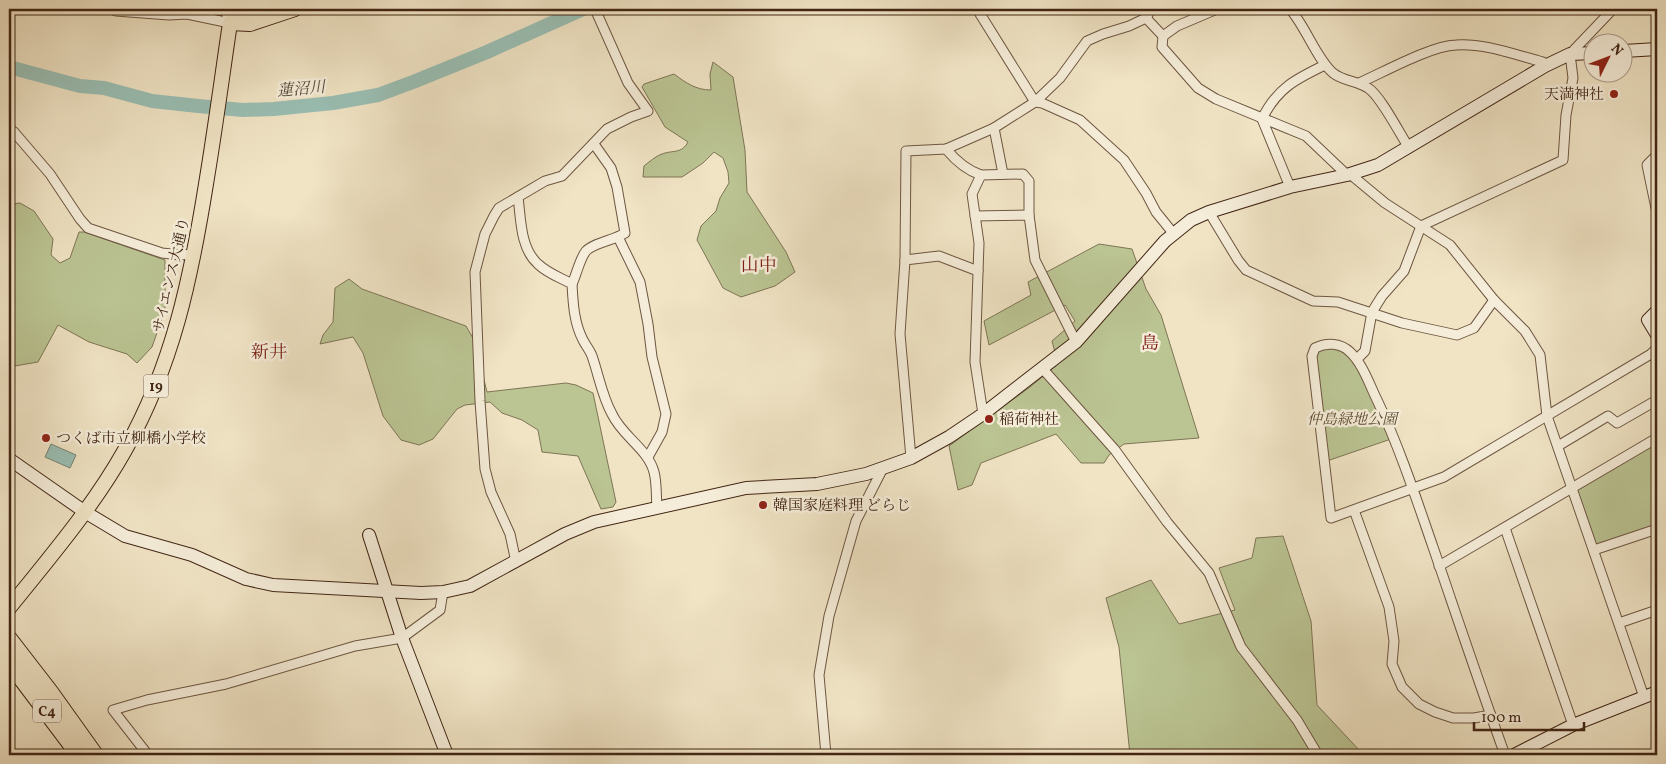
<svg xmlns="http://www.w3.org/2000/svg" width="1666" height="764" font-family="Vollkorn,'Noto Serif JP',serif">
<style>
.green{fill:#bbc493;stroke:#7e7554}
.water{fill:#9abfb4;stroke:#778274}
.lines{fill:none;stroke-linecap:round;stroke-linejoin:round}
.river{stroke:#9abfb4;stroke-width:14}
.street-casing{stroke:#6e5641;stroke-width:11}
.secondary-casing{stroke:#422615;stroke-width:14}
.primary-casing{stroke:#422615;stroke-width:16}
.highway-casing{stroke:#422615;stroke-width:18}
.street{stroke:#f5edd9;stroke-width:9}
.secondary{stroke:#f5edd9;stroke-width:12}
.primary{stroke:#f0e4c5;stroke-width:14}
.highway{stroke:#f0e4c5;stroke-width:16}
.poi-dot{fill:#8f2418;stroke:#f5edd9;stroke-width:2}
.labels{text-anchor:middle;stroke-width:5;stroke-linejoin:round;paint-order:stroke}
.shield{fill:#f5edd9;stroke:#786250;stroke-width:1}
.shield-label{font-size:14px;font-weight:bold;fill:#422615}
.poi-label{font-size:15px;fill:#422615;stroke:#f5edd9;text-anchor:start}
.street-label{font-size:15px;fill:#422615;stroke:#f5edd9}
.park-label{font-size:15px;font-style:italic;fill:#604e34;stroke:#f5edd9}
.water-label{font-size:16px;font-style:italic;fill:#584c3d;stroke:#f5edd9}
.quarter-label{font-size:18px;fill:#7a1f14;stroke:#f5edd9}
</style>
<rect width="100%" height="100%" fill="#f0e4c5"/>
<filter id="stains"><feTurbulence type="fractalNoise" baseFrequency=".004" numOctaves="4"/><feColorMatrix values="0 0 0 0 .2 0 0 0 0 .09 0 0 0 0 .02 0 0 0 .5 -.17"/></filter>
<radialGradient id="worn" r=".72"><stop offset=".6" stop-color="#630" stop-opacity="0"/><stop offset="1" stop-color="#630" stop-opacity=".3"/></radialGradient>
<!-- green -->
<g class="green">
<path d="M 713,62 L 733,77 L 745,150 L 747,192 L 786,252 L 795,272 L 775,286 L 741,297 L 723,288 L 697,240 L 701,226 L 716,211 L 720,198 L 729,183 L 728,172 L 723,158 L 714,152 L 703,163 L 682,177 L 643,177 L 644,166 C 649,162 656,156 662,154 C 672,150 682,154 688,142 L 665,127 L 642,87 L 644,84 L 674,74 C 686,83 696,90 711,90 L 710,74 Z"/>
<path d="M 20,203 L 34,211 L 53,239 L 51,255 L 60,263 L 70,258 L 79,232 L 84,232 L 165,260 L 165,310 L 152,347 L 137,363 L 127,354 L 89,342 L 58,325 L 38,362 L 9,367 L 9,204 Z"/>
<path d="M 1099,244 L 1132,249 L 1146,289 L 1161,315 L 1199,438 L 1124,444 L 1109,455 L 1104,463 L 1081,463 L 1056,434 L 981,463 L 972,485 L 958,490 L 949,446 L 1030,387 L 1058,364 L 1052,341 L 1075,321 L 1065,305 L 989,345 L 984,321 L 1031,295 L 1028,282 Z"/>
<path d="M 349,279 L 362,289 L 466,326 L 474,340 L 487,392 L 566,383 L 576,385 L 593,393 L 616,502 L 613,507 L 601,509 L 578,456 L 542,452 L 538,430 L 522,420 L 502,413 L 490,402 L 465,405 L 457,409 L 433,439 L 419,445 L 401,440 L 383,416 L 363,353 L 353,337 L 320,344 L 323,335 L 333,322 L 335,288 Z"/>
<path d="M 1323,344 L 1350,351 L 1394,438 L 1324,462 L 1315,348 Z"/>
<path d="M 1657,438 L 1657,529 L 1594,550 L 1572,488 Z"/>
<path d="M 1283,536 L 1311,621 L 1317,705 L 1360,751 L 1371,755 L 1130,755 L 1119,647 L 1106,598 L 1151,580 L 1179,624 L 1235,610 L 1219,568 L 1252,558 L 1256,538 Z"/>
</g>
<!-- water -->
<path class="water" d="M 51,444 L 76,455 L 70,468 L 45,457 Z"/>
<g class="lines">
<!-- river -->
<path class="river" d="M 9,67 L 80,86 L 104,88 L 152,101 L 198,106 L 243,110 L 274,109 L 333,103 L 378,95 L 413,82 L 487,52 L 583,9"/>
<defs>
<g id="street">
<path d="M 111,9 L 116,11 L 169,15 L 187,14 L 230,23"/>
<path d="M 977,9 L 1035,102 L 1042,103 L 1080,120 L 1124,160 L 1146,193 L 1156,212 L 1173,233"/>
<path d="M 1290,9 C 1306,27 1316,58 1333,73 C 1343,81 1357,81 1368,88 C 1380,95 1400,134 1409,148"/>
<path d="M 1146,18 L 1163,36 L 1162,47 L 1198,88 L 1216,99 L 1306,136 L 1347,175"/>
<path d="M 1163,36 L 1177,26 L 1217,9"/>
<path d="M 1359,83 C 1384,72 1430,46 1456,45 C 1485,43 1515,55 1543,62 L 1545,66"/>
<path d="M 1262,119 C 1277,88 1296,79 1325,65"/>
<path d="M 1262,119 L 1290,187"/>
<path d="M 9,128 L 14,132 L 50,174 L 80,219 L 88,228 L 162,253 L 180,255 L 195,254"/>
<path d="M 994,128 L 1003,174"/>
<path d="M 946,149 C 956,161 966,170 981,175"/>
<path d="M 1657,155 L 1647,165 L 1657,213"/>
<path d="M 1350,174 L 1385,203 L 1450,245 L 1494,300 L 1525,331 L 1540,355 L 1547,416 L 1644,697"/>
<path d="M 518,197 C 521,219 520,248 538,264 C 547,273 561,278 572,284 C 573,303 574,323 583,340 C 586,346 590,350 592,356 C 599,376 602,396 612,414 C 622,436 648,449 654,472 C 657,483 656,496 657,507"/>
<path d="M 1209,212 L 1238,260 L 1246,270 L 1313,301 L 1338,302 L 1402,323 L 1457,335 L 1474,328 L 1494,300"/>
<path d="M 975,216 L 1029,215 L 1035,260 L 1076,342"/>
<path d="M 618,237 L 640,282 L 648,324 L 652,357 L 666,414 L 662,432 L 648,457"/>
<path d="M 905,260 L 939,256 L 978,271"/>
<path d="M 572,284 C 576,276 580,258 586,251 C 593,243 615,240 625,233 L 617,187 L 611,168 L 594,144"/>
<path d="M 1357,359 L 1365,351 L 1372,312 L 1382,296 L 1404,271 L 1421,226 L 1563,160 L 1566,115 L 1573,78 L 1570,54 L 1613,9"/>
<path d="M 1042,368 L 1115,450 L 1167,522 L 1209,573 L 1241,647 L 1297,720 L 1318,755"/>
<path d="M 983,414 L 975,362 L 979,243 L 972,194 L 981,175 L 1023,174 L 1029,181 L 1029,215"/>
<path d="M 1558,446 L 1608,416 L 1617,423 L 1657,400"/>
<path d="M 911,458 L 900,334 L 905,260 L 906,151 L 946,149 L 994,128 L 1035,102 L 1060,78 L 1087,41 L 1103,34 L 1129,26 L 1146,18 L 1151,9"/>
<path d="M 1354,510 L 1389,607 L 1394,641 L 1392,664 L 1402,687 L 1419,704 L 1435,712 L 1453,718 L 1474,718 L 1491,715"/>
<path d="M 1505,528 L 1573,725"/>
<path d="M 1594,550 L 1657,529"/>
<path d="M 516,562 L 510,534 L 491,492 L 485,469 L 480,401 L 475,272 L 485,234 L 494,216 L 499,208 L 545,181 L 562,176 L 607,129 L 631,117 L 648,111 L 628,83 L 595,9"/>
<path d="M 1439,566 L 1657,438"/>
<path d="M 1619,623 L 1657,610"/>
<path d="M 148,755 L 113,710 L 147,700 L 226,684 L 355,646 L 402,638 L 440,610 L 443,592"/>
<path d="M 826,755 L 819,675 L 829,616 L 856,521 L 882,470"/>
<path d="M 1505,755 C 1480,686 1457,617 1433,547 C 1416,498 1400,449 1378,402 C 1370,386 1363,364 1350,352 C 1341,343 1327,342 1315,348 L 1312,356 L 1331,518 L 1444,477 L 1651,354 L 1657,348"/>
</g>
<g id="secondary">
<path d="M 227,9 L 230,23"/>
<path d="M 1624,51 L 1657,49"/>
<path d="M 1657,311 L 1648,320 L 1657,335"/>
<path d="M 9,459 L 85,512 L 125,536 L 192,555 L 246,579 L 273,585 L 421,593 L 443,592 L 470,586 L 565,534 L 594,522 L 746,488 L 817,484 L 866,474 L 911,458 L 949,437 L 983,414 L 1076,342 L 1165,241 L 1191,220 L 1209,212 L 1290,187 L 1347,175 L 1378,165 L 1545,66 L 1570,54 L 1594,53"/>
<path d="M 369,535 L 402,638 L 447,755"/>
<path d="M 1514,755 L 1573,725 L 1657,692"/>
</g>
<g id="primary">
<path d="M 230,23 L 250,24 L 295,9"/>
<path d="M 9,608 C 50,557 93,507 125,450 C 173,365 191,278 206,184 C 215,130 222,77 230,23 L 246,12 L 256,9"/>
</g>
<g id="highway">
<path d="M 9,639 L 50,692 L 95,755"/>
<path d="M 9,662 L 79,755"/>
</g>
</defs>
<!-- street casing -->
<use href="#street" class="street-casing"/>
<!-- secondary casing -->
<use href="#secondary" class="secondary-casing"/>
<!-- primary casing -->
<use href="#primary" class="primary-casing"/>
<!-- highway casing -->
<use href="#highway" class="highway-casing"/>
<!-- street -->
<use href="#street" class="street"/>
<!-- secondary -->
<use href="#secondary" class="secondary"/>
<!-- primary -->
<use href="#primary" class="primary"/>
<!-- highway -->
<use href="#highway" class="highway"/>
</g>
<!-- markers -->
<g class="poi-dot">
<circle cx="1614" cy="94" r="5"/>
<circle cx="989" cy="419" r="5"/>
<circle cx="46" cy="438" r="5"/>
<circle cx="763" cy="505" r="5"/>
</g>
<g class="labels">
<!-- shield labels -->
<g class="shield">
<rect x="143.5" y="374.5" width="25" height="23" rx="4"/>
<rect x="33" y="699.5" width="28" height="23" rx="4"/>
</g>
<g class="shield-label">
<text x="156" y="391">19</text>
<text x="47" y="716">C4</text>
</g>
<!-- poi labels -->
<g class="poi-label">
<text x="1604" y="99" text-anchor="end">天満神社</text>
<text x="999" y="424">稲荷神社</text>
<text x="56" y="443">つくば市立柳橋小学校</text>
<text x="773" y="510">韓国家庭料理 どらじ</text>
</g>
<!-- street labels -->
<g class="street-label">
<text transform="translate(171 275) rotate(-77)" y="5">サイエンス大通り</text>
</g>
<!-- park labels -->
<g class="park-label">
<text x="1352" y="424">仲島緑地公園</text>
</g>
<!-- water labels -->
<g class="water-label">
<text transform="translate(301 88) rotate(-5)" y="6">蓮沼川</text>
</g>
<!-- quarter labels -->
<g class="quarter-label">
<text x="759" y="271">山中</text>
<text x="1150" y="349">島</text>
<text x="269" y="358">新井</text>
</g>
</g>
<!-- margin -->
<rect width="1666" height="764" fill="none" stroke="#f0e4c5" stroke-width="30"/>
<rect x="10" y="10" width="1646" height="744" fill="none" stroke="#422615" stroke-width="2.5"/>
<rect x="15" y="15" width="1636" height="734" fill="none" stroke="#422615"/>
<!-- north arrow -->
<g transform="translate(1608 58) rotate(48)"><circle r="24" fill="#f5edd9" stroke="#ad9d8b"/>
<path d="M0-4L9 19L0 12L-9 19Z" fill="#8f2418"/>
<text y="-8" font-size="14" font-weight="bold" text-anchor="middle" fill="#422615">N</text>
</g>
<!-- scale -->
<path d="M1474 722v8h110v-8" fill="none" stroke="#422615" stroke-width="2.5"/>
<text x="1481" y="722" font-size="15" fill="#422615" stroke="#f5edd9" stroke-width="4" paint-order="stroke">100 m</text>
<rect width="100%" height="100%" filter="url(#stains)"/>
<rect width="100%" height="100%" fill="url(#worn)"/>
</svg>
